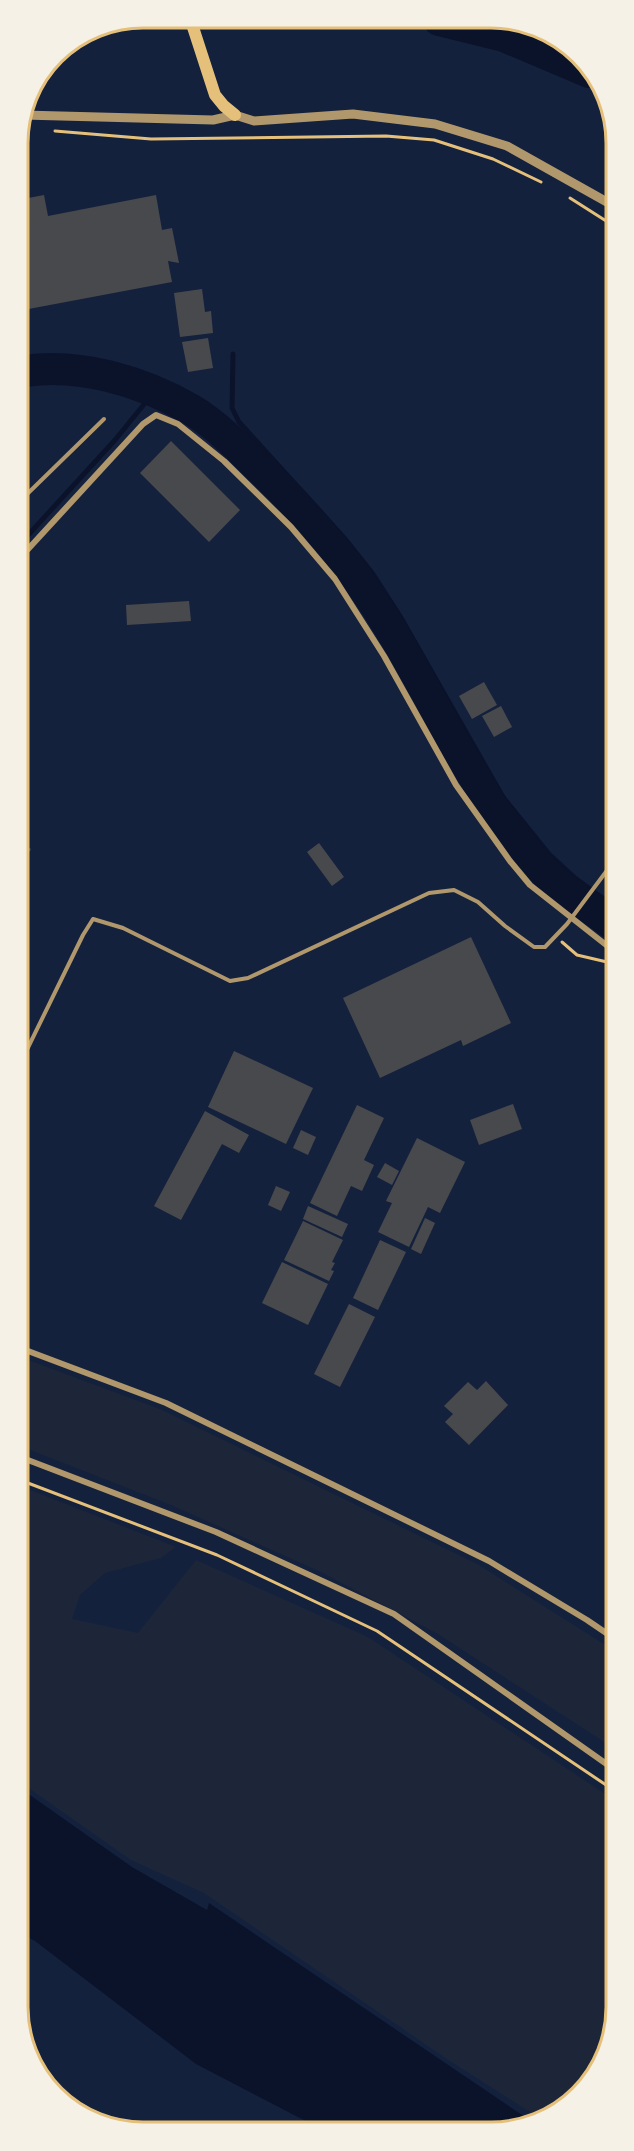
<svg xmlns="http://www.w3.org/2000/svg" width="634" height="2151" font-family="Karla,sans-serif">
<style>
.green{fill:#1d2539}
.water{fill:#0b132b}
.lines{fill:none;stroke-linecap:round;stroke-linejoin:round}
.stream{stroke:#0b132b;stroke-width:5}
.river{stroke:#0b132b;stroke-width:32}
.building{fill:#48494c}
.path{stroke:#e5c07b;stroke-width:3}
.service{stroke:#b1986c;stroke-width:4}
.minor{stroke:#b1986c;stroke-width:6}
.tertiary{stroke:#b1986c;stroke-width:9}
.primary{stroke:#e5c07b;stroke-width:12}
.rim{fill:none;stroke:#e5c07b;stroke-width:3}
</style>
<rect width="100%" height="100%" fill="#14213d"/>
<!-- green -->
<g class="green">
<path d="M 20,1357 L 160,1409 L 477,1564 L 615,1651 L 615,1749 L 438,1634 L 321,1572 L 171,1505 L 20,1446 Z"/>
<path d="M 20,1486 L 176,1547 L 161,1558 L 105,1573 L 80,1595 L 72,1619 L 138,1633 L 196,1560 L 368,1637 L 616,1801 L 616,2015 L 585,2090 L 538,2117 L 447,2059 L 204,1893 L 131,1860 L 20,1782 Z"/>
</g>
<!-- water -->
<path class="water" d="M 20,1788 L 132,1867 L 207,1910 L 209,1903 L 531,2121 L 514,2131 L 323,2130 L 196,2064 L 35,1941 L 20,1933 Z"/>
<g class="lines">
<!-- stream -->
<g class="stream">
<path d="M 233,354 L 232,408 L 239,422 L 346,540 L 373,574 L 400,616 L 503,797 L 549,854 L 575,878 L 615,907"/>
<path d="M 19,545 L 115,440 L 154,392"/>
</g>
<!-- river -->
<g class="river">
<path d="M 439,20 L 504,36 L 589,72"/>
<path d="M 19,372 C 76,361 142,381 192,410 C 215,424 235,444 254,463 C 309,515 352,565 391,630 C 432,697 464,770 511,832 C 525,851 541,871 560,886 C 577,900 597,912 615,926"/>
</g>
</g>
<!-- building -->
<g class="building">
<path d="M 44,195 L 48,216 L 156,195 L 162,230 L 172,228 L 179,263 L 168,261 L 172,282 L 18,311 L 18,200 Z"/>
<path d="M 202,289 L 205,312 L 211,311 L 213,333 L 180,337 L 174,293 Z"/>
<path d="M 208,338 L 213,368 L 188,372 L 182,342 Z"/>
<path d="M 171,441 L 240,510 L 209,542 L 140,473 Z"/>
<path d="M 189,601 L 191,621 L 127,625 L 126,605 Z"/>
<path d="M 484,682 L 497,705 L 472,719 L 459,696 Z"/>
<path d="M 501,706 L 512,727 L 494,737 L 482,716 Z"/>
<path d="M 19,842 L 31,849 L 19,870 Z"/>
<path d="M 319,843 L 344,877 L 332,886 L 307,852 Z"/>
<path d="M 471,937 L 511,1023 L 463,1046 L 461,1040 L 380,1078 L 343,998 Z"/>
<path d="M 234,1051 L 313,1088 L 286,1144 L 208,1107 Z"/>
<path d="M 513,1104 L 522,1129 L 479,1145 L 470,1120 Z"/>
<path d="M 357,1105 L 384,1118 L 364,1160 L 374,1165 L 362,1191 L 351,1186 L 337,1216 L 310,1203 Z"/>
<path d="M 205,1111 L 249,1135 L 239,1153 L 222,1144 L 181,1220 L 154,1206 Z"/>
<path d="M 301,1130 L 316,1137 L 308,1155 L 293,1148 Z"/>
<path d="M 417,1138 L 465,1162 L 440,1213 L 428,1207 L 409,1247 L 378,1232 L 392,1203 L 386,1201 Z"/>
<path d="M 385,1163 L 399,1171 L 392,1185 L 377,1177 Z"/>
<path d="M 276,1186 L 290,1192 L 281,1211 L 268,1205 Z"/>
<path d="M 308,1206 L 348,1224 L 342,1237 L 303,1219 Z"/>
<path d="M 425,1218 L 435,1223 L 421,1254 L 411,1249 Z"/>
<path d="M 303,1221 L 343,1240 L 332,1262 L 335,1263 L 331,1270 L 334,1271 L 329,1281 L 284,1260 Z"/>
<path d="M 380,1240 L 406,1252 L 378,1310 L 353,1298 Z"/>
<path d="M 282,1262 L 328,1284 L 308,1325 L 262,1303 Z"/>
<path d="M 349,1304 L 375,1317 L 340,1387 L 314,1374 Z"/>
<path d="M 486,1381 L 508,1405 L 469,1445 L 445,1422 L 453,1414 L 444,1406 L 468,1382 L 477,1390 Z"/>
</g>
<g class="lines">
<!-- path -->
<g class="path">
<path d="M 55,131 L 151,139 L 386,136 L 434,140 L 493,159 L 541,182"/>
<path d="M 570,198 L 614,226"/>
<path d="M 562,942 L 577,955 L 607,962"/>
<path d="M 20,1480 L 217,1555 L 377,1631 L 615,1791"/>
</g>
<!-- service -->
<g class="service">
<path d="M 19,502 L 104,419"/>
<path d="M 19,1066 L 83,935 L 93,919 L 123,928 L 230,981 L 248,978 L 429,893 L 454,890 L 478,902 L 505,926 L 534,947 L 545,947 L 567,924 L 614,861"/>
</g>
<!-- minor -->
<g class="minor">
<path d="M 19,559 L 143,424 L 156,415 L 178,424 L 224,461 L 291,527 L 335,579 L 384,656 L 456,785 L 510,861 L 530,885 L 615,952"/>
<path d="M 20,1348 L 166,1403 L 489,1561 L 587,1620 L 615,1639"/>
<path d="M 20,1457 L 216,1532 L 394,1614 L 615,1770"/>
</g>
<!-- tertiary -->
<path class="tertiary" d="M 23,115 L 213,120 L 235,115 L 254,121 L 353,114 L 435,124 L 507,146 L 614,206"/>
<!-- primary -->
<path class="primary" d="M 190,18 L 215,95 L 224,106 L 235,115"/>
</g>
<!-- crop -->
<path d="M0 0H634V2151H0ZM143 28H491A115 115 0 0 1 606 143V2007A115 115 0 0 1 491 2122H143A115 115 0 0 1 28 2007V143A115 115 0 0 1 143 28Z" fill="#f6f1e7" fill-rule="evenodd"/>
<path class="rim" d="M143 28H491A115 115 0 0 1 606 143V2007A115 115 0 0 1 491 2122H143A115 115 0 0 1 28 2007V143A115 115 0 0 1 143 28Z"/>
</svg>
